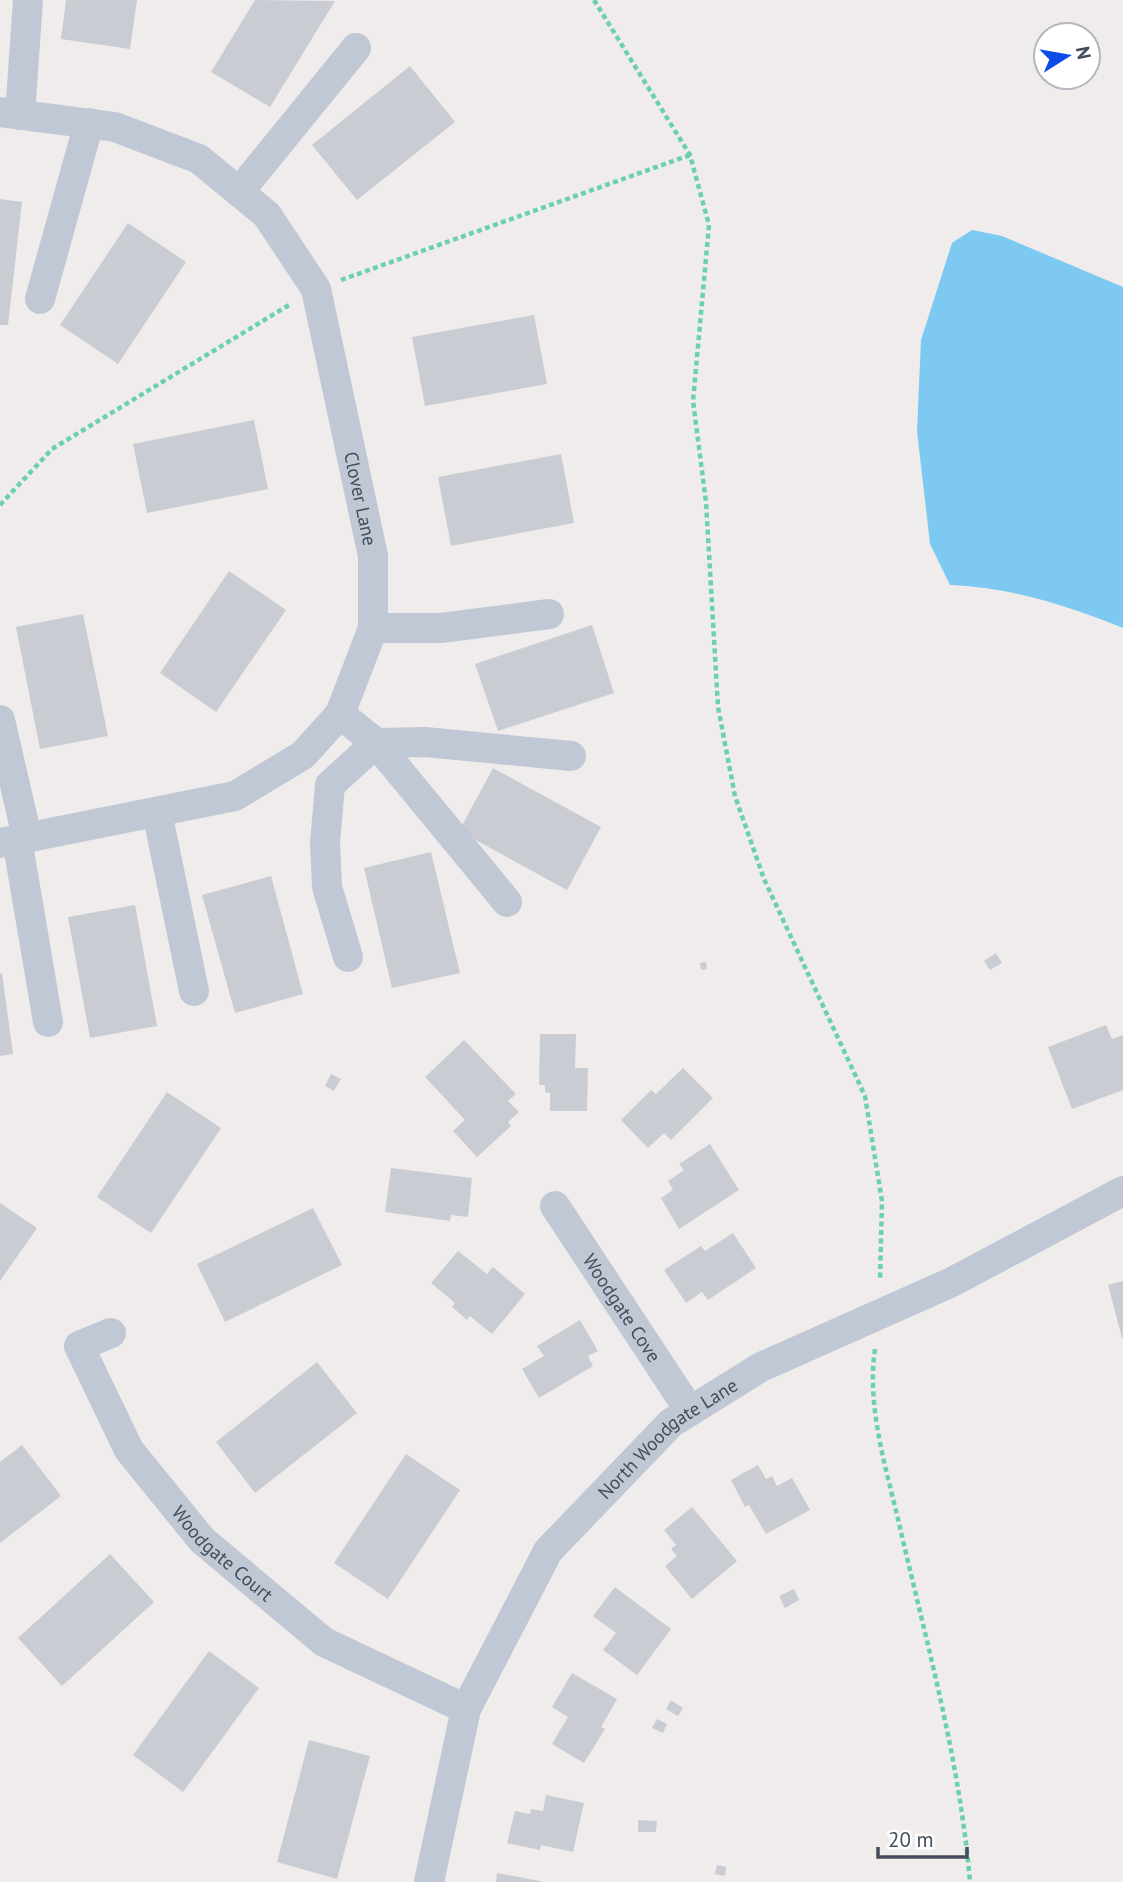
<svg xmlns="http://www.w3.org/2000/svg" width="1123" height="1882" font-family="'PT Sans',sans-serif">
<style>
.water{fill:#7ec9f1}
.building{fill:#caccd4}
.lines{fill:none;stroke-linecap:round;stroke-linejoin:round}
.path{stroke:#6bd1ad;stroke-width:4.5;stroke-dasharray:5 3.5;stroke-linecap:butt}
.minor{stroke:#c0c8d5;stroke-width:30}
.labels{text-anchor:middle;stroke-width:5;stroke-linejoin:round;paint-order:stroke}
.street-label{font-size:19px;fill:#434c5a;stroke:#fff}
</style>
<rect width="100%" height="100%" fill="#efeceb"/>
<!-- water -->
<path class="water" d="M 972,230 L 1002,236 L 1123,287 L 1123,628 C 1068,606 1010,587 950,585 L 930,544 L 917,431 L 921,340 L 952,243 Z"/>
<!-- building -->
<g class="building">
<path d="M 66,0 L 137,0 L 130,49 L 61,39 Z"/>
<path d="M 255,0 L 335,1 L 270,107 L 211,72 Z"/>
<path d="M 410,66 L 455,122 L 357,200 L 312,145 Z"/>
<path d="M 0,199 L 22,202 L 8,325 L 0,325 Z"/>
<path d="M 128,223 L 186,262 L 118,364 L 60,325 Z"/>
<path d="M 534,315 L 547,384 L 425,406 L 412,337 Z"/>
<path d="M 254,420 L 268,489 L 147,513 L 133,444 Z"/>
<path d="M 561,454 L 574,523 L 451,546 L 438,477 Z"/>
<path d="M 229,571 L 286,610 L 216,712 L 160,673 Z"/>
<path d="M 83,614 L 108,736 L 40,749 L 16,627 Z"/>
<path d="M 592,625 L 614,693 L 498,731 L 475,664 Z"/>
<path d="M 493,768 L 601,827 L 567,890 L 459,831 Z"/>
<path d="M 431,852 L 460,973 L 392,988 L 364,868 Z"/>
<path d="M 271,876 L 303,994 L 235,1013 L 202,895 Z"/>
<path d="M 135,905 L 157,1026 L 90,1038 L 68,917 Z"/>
<path d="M 996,953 L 1002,963 L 990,970 L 984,961 Z"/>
<path d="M 706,962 L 707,969 L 701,970 L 700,963 Z"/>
<path d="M 2,973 L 13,1054 L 0,1056 L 0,974 Z"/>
<path d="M 1106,1025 L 1112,1039 L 1123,1035 L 1123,1090 L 1072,1109 L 1048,1047 Z"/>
<path d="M 540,1034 L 576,1034 L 575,1068 L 588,1068 L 587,1111 L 550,1111 L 550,1093 L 545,1092 L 545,1085 L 539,1085 Z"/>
<path d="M 464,1040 L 516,1094 L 508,1101 L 519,1112 L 508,1122 L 511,1126 L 477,1157 L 453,1131 L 465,1120 L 425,1077 Z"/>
<path d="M 683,1068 L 713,1098 L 671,1140 L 664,1133 L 648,1148 L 621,1120 L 651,1090 L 656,1094 Z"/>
<path d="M 331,1074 L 341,1079 L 334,1091 L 325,1086 Z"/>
<path d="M 167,1092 L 221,1128 L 151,1233 L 97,1197 Z"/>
<path d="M 710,1144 L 739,1190 L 679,1229 L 661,1198 L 673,1190 L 668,1181 L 684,1170 L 679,1164 Z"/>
<path d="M 391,1168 L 472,1178 L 468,1217 L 451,1215 L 450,1221 L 385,1212 Z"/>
<path d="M 0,1203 L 37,1228 L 0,1281 Z"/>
<path d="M 313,1208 L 342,1265 L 225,1322 L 197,1264 Z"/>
<path d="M 733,1233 L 756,1268 L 708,1300 L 702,1292 L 686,1303 L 664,1270 L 701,1246 L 705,1251 Z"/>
<path d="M 458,1251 L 487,1274 L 493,1267 L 525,1294 L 492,1334 L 470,1316 L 467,1320 L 452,1307 L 455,1303 L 431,1283 Z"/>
<path d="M 1123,1281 L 1123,1338 L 1122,1338 L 1108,1285 Z"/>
<path d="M 580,1320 L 598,1351 L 588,1356 L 593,1366 L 539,1398 L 522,1369 L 544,1356 L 537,1346 Z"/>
<path d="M 317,1362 L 357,1413 L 255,1493 L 216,1442 Z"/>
<path d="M 22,1445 L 61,1496 L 0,1543 L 0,1462 Z"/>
<path d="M 406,1454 L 460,1490 L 388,1599 L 334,1563 Z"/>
<path d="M 758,1465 L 766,1479 L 772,1476 L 777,1486 L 792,1478 L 810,1510 L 766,1534 L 749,1505 L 745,1507 L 731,1480 Z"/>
<path d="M 692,1507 L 737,1561 L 692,1599 L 665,1566 L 677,1556 L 671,1549 L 676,1545 L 664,1530 Z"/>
<path d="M 110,1554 L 154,1602 L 62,1686 L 18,1638 Z"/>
<path d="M 615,1587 L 671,1629 L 637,1675 L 603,1650 L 616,1633 L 593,1616 Z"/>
<path d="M 794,1589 L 799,1600 L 785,1608 L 779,1596 Z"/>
<path d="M 209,1651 L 259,1688 L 183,1792 L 133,1755 Z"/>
<path d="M 572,1673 L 617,1699 L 601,1727 L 605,1729 L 584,1763 L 552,1744 L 568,1717 L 552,1707 Z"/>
<path d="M 671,1700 L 683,1708 L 678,1716 L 666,1709 Z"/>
<path d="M 657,1719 L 667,1724 L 663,1733 L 652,1728 Z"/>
<path d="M 309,1740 L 370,1756 L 337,1879 L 277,1862 Z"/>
<path d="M 546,1795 L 584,1803 L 573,1852 L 541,1845 L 540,1850 L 507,1843 L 515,1811 L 530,1814 L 531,1809 L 543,1811 Z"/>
<path d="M 638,1820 L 657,1821 L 656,1832 L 638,1832 Z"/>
<path d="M 717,1865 L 726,1867 L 725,1876 L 715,1874 Z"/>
<path d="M 497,1873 L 540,1881 L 540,1882 L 496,1882 Z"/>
</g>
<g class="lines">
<!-- path -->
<g class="path">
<path d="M 594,0 L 690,155 L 709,225 L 693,401 L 706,502 L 718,707 L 735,796 L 764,879 L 865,1096 L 882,1201 L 880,1281"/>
<path d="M 341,280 L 690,155"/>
<path d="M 0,505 L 52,449 L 289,305"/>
<path d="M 875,1349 C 866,1409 888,1474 901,1532 C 928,1648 960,1763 970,1882"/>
</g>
<!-- minor -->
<g class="minor">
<path id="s1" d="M 0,112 L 115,127 L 199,159 L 267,215 L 316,289 L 373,556 L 373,628 L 340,714 L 303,755 L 235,796 L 0,843"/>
<path d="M 20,115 L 28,0"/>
<path d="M 239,192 L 356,48"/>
<path d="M 40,299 L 89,123"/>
<path d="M 373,628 L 441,628 L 549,614"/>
<path d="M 340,714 L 376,743 L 507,902"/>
<path d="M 0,720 L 27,837"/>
<path d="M 157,812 L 194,991"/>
<path d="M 17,839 L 48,1022"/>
<path d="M 348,957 L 327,887 L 325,843 L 330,785 L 376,743 L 425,742 L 571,756"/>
<path id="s2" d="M 555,1206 L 690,1411"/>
<path id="s3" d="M 111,1333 L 79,1346 L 129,1450 L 202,1540 L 324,1642 L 466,1709"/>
<path id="s4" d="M 429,1882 L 466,1709 L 548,1551 L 671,1423 L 761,1367 L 952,1282 L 1123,1191"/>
</g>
</g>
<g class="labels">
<!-- street labels -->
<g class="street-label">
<text dy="7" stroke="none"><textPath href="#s1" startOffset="597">Clover Lane</textPath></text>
<text dy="7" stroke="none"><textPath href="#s2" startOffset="122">Woodgate Cove</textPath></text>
<text dy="7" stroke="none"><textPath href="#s4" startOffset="520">North Woodgate Lane</textPath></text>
<text dy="7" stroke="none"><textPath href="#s3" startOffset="290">Woodgate Court</textPath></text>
</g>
</g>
<!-- north arrow -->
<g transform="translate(1067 56) rotate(79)"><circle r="33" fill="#ffffff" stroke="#b4b7bd" stroke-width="2"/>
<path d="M0-5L12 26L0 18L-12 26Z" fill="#0c4de8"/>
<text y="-10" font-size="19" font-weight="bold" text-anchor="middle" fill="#434c5a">N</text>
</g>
<!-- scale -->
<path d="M878 1847v10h89v-10" fill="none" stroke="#434c5a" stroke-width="3.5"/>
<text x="888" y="1847" font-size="21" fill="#434c5a" stroke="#ffffff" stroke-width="5" paint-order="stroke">20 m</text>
</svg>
